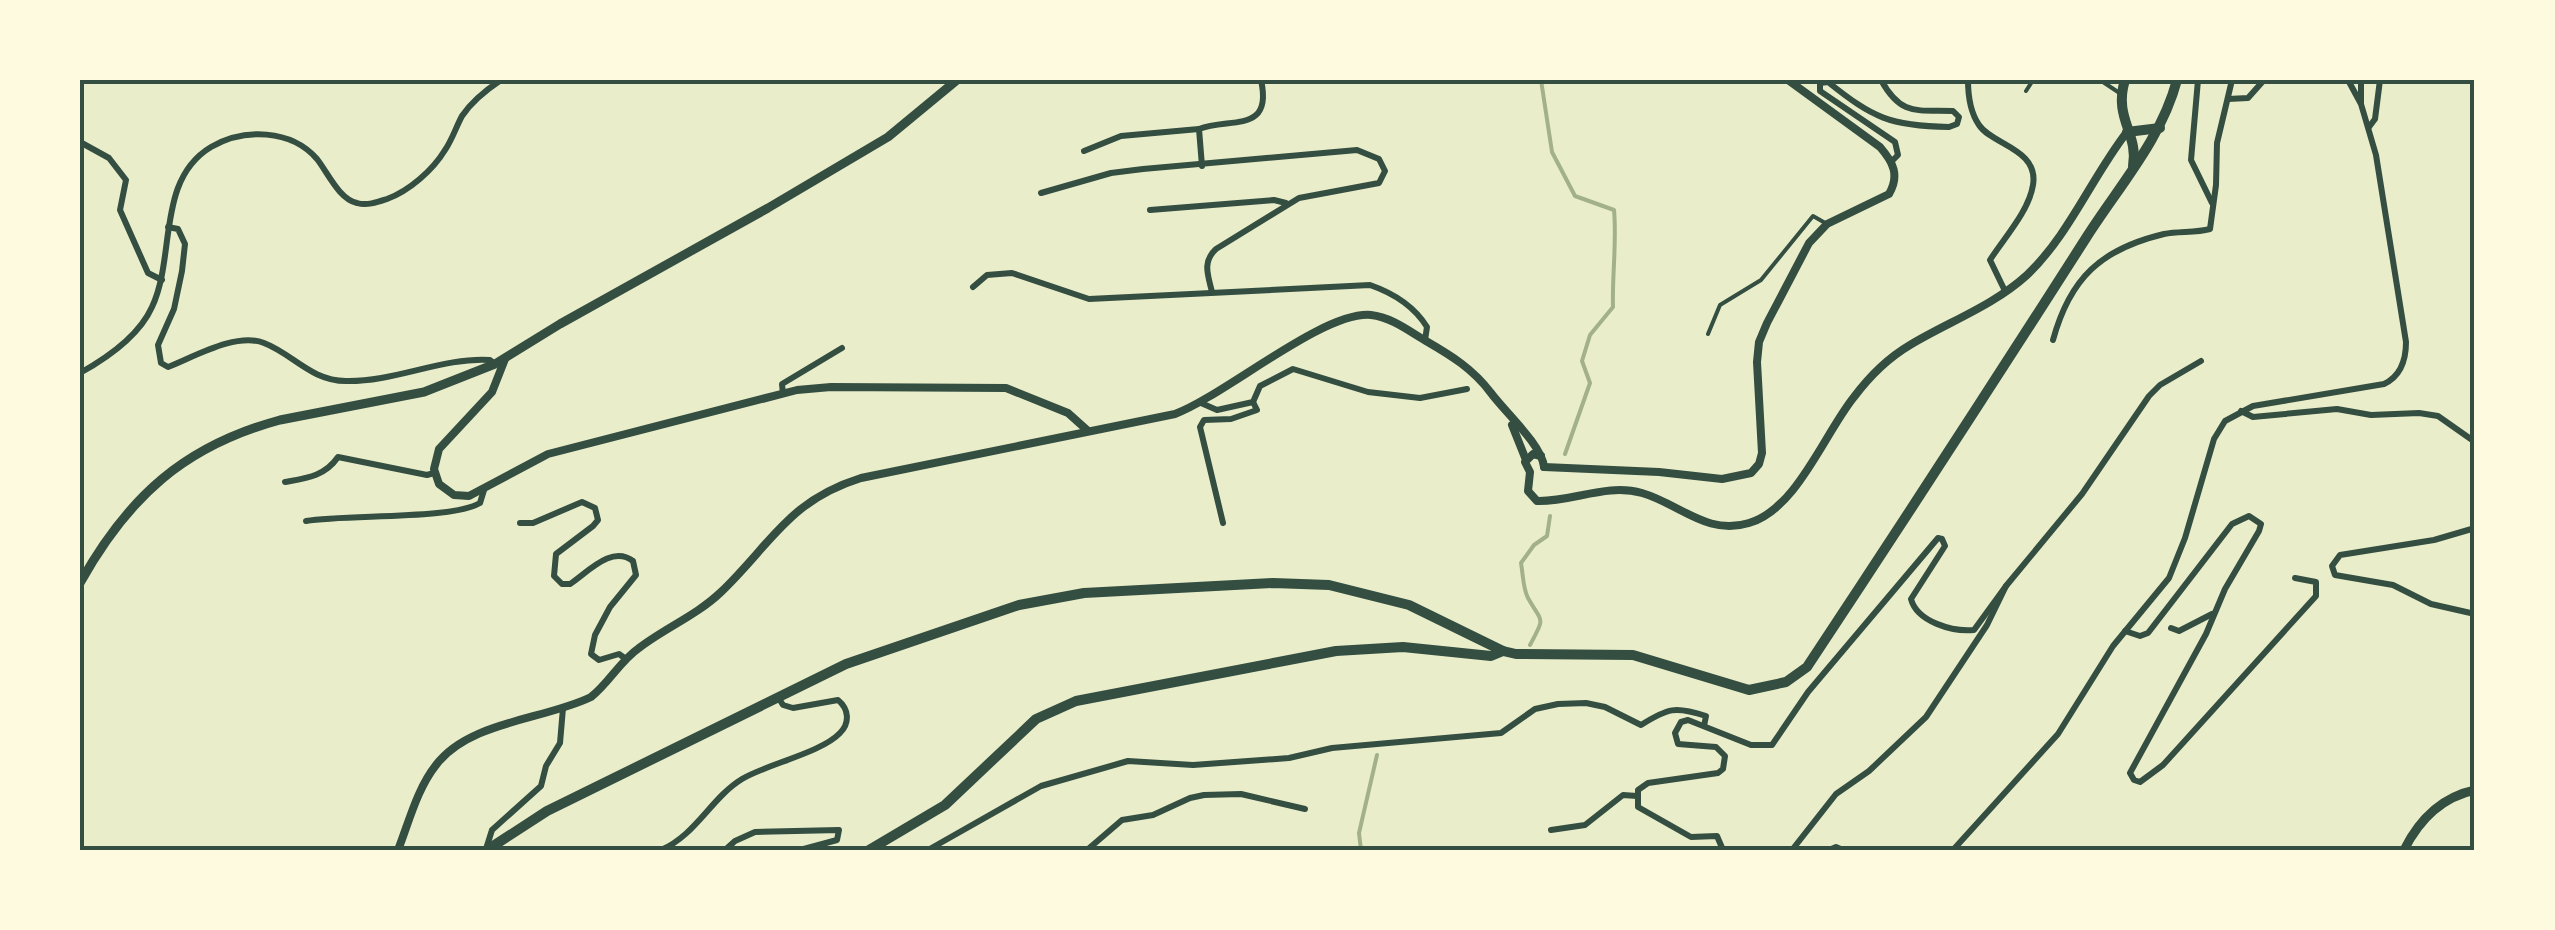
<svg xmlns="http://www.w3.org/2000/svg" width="2555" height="930" font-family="Rubik,sans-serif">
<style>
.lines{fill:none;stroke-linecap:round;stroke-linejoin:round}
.stream{stroke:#a3b18a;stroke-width:4}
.service{stroke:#344e41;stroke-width:4}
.minor{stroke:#344e41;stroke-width:6}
.tertiary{stroke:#344e41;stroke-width:8}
.secondary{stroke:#344e41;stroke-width:9}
.primary{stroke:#344e41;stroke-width:10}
.neatline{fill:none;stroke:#344e41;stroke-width:4}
</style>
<rect width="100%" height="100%" fill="#e9edc9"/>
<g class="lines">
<!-- stream -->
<g class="stream">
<path d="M 1541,80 L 1552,152 L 1575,196 L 1614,210 C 1617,242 1612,274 1613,307 L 1590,335 L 1582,361 L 1590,383 L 1565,454"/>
<path d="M 1530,645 C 1546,616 1542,623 1528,598 C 1523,589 1523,574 1521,563 L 1534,545 L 1547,536 L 1550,516"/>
<path d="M 1361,850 L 1359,833 L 1377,755"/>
</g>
<!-- service -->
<g class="service">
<path d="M 2100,80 L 2121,94"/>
<path d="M 2026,91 L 2033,80"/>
<path d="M 1708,334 L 1720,305 L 1761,280 L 1813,216 L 1827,224"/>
</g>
<!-- minor -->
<g class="minor">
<path d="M 1881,80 C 1901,116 1916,110 1953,111 L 1959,117 L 1957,124 L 1949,127 C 1890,126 1873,118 1828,82 L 1820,83 L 1820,91 L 1895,142 L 1898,155 L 1892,161"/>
<path d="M 1968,80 C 1968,95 1970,112 1979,125 C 1992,145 2039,149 2033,185 C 2029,211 2004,238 1990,260 L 2005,291"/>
<path d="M 2198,80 L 2191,160 L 2212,203"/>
<path d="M 2361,80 L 2361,103"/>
<path d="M 2228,99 L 2248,98 L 2264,80"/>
<path d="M 2369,127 L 2375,119 L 2380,80"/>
<path d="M 80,142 L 109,158 L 126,180 L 120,210 L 148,273 L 162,280"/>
<path d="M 1084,151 L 1121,136 L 1199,129"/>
<path d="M 1202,166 L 1199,129 C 1230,117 1273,134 1261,80"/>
<path d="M 1041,193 L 1111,173 L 1143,169 L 1357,150 L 1379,159 L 1385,171 L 1379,183 L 1299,198 L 1216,249 C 1202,262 1208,275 1212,292"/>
<path d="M 1150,210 L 1274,200 L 1286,203"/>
<path d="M 168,227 L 178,229 L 185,244 L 182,271 L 174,309 L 158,345 L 161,363 L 168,367 C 194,357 236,332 264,343 C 293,354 311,381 346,381 C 395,382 442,357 490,360 L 495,364"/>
<path d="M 973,287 L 987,275 L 1012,273 L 1089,299 L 1370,285 C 1393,293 1414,306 1427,327 L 1425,340"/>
<path d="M 2053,340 C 2070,278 2101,249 2164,234 C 2179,231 2195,233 2210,229 L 2216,185 L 2217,143 L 2232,80"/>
<path d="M 80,373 C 107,358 139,336 152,307 C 176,256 156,180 211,147 C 244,128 291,129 317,159 C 328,173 339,199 357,203 C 367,206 378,202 387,199 C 409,191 433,170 445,150 C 452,140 456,127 462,116 C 472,101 486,90 501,80"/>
<path d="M 783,394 L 782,384 L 842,348"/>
<path d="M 1201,403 L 1217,410 L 1253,402 L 1260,386 L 1293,369 L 1368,392 L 1420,398 L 1467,389"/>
<path d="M 2241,411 L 2253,417 L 2337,409 L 2371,415 L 2419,413 L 2438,416 L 2475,442"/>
<path d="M 285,482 C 307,478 325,476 338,457 L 427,475 L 434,473"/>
<path d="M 306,521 C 347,514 451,520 480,503 L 484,490"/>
<path d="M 520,523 L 533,523 L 582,502 L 595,508 L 598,520 L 593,526 L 556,554 L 554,576 L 562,584 L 570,584 C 589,571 612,545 633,561 L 636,575 L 610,607 L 595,635 L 591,654 L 599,660 L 619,654 L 626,659"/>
<path d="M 1223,523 L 1200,427 L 1204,420 L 1231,419 L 1257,410 L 1253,402"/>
<path d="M 2475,528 L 2434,540 L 2340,555 L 2332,566 L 2335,575 L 2393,585 L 2431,604 L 2475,614"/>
<path d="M 2171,628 L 2179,631 L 2212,614"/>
<path d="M 2125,631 L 2140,636 L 2148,633 L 2232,524 L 2249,516 L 2261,524 L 2259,531 L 2225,589 L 2206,634 L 2130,773 L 2134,780 L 2140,782 L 2163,765 L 2316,596 L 2316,582 L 2295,578"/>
<path d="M 1551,830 L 1585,825 L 1623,795 L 1637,796"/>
<path d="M 486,849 L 492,830 L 541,786 L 546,766 L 560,743 L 563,708"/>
<path d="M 661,850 C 696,835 711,798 742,779 C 767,764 821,753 840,733 C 850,723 849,709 838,700 L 793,708 L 783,705 L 778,697"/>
<path d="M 725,850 L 735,841 L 755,832 L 839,830 L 837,840 L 800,850"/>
<path d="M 928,850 L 1041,786 L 1128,761 L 1193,765 L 1248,761 L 1289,758 L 1332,748 L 1501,733 L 1535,709 L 1558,704 L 1586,703 L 1605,707 L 1641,725 C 1668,708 1675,706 1706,716 L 1704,726"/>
<path d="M 1087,850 L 1122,820 L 1153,815 L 1190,798 L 1204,795 L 1241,794 L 1305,809"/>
<path d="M 1723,850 L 1717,836 L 1691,837 L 1638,807 L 1638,790 L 1648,783 L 1718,773 L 1723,769 L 1725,756 L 1716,747 L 1678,744 L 1675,733 L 1681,722 L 1688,720 L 1751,745 L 1772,745 L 1808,692 L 1938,538 L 1942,539 L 1945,546 L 1911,599 C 1917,622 1953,632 1974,630 L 2006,586"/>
<path d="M 1792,850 L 1836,794 L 1869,771 L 1926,717 L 1987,625 L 2006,586 L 2082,494 L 2149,396 L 2160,385 L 2201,361"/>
<path d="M 1829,850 L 1836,847 L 1843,850"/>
<path d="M 1953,850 L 2058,734 L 2113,646 L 2169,578 L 2185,538 L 2214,439 L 2225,421 L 2253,406 L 2384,384 C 2401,376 2406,360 2406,342 L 2376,155 L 2361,104 L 2348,80"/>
</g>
<!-- tertiary -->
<g class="tertiary">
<path d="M 505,359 L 492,392 L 439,449 L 434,469 L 439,484 L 454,495 L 469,496 L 548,454 L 797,390 L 831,387 L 1006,388 L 1068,413 L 1087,430"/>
<path d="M 1512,425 L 1526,460"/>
<path d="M 1541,456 L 1533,454 L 1525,462 L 1530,472 L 1528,491 L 1537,501 C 1573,502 1606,483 1642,493 C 1680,504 1707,536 1749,523 C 1797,509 1824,434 1854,397 C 1869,377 1888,358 1910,345 C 1948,322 1993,306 2027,275 C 2069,235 2092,177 2127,132"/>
<path d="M 1544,467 L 1659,472 L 1722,479 L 1751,473 L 1759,464 L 1762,453 L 1757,362 L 1759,342 L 1767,323 L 1809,243 L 1827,224 L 1889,194 C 1900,175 1893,162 1880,147 L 1788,80"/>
<path d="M 398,850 C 409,822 417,789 436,765 C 469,721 544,720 591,697 C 609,683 620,661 639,648 C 665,628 697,615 721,592 C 772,543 788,501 861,478 L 1175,414 C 1227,394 1323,311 1371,315 C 1391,317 1409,331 1426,341 C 1452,356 1473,369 1491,393 C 1505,412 1542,445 1544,467"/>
</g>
<!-- secondary -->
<g class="secondary">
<path d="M 80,583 C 128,497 184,446 280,420 L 424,392 L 495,364 L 560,324 L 768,208 L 888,137 L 957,80"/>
<path d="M 2404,850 C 2419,820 2442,797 2475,790"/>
</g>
<!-- primary -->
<g class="primary">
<path d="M 2125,80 C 2113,118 2139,134 2133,166"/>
<path d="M 2127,132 L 2160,128"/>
<path d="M 487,850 L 547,811 L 846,664 L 1019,605 L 1084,593 L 1273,583 L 1329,585 L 1409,605 L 1503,651 L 1516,654 L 1633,655 L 1749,690 L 1786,682 L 1807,667 C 1901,525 1994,382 2086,238 C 2119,186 2161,140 2177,80"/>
<path d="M 869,850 L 945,805 L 1036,719 L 1076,701 L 1336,651 L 1403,647 L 1491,656 L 1503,651"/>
</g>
</g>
<!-- border -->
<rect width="2555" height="930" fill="none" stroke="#fefae0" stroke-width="165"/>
<rect x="82" y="82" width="2390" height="766" class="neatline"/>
</svg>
